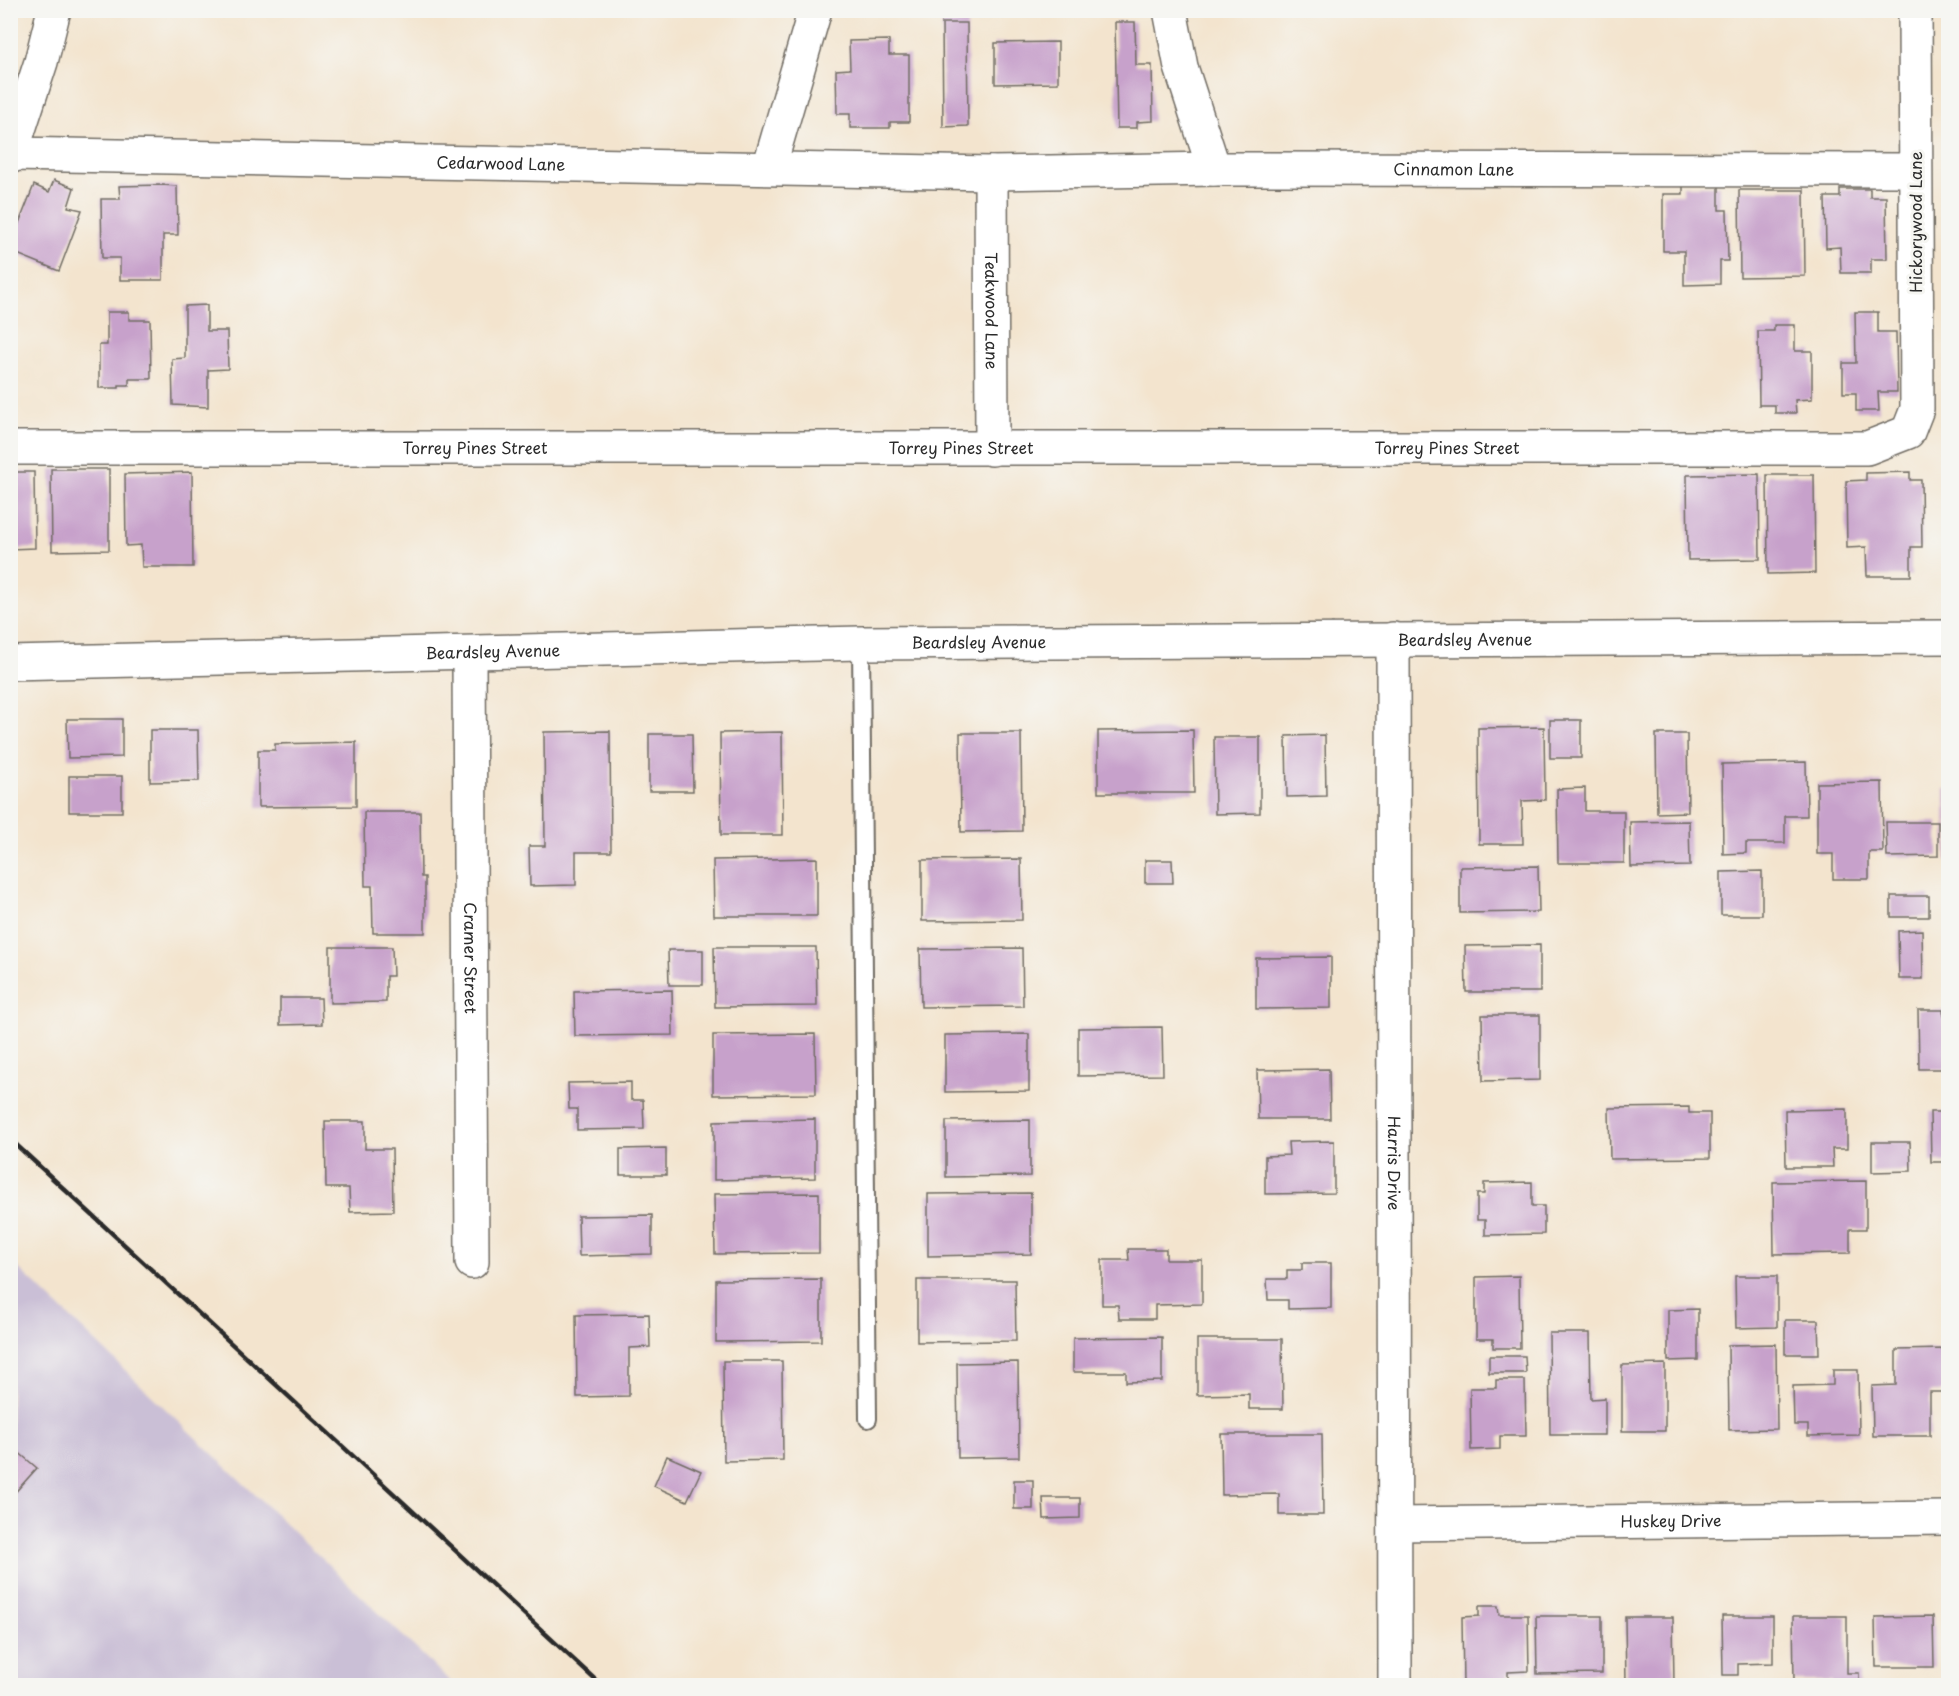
<svg xmlns="http://www.w3.org/2000/svg" width="1959" height="1696" font-family="'Playpen Sans',sans-serif">
<style>
.industrial{fill:#cabfd6}
.building{fill:#c7a1cb}
.lines{fill:none;stroke-linecap:round;stroke-linejoin:round}
.lane-casing{stroke:#716c64;stroke-width:20}
.street-casing{stroke:#716c64;stroke-width:36}
.lane{stroke:#fff;stroke-width:16}
.street{stroke:#fff;stroke-width:33}
.rail{stroke:#2b2b2b;stroke-width:4.5}
.labels{text-anchor:middle;stroke-width:6;stroke-linejoin:round;paint-order:stroke}
.street-label{font-size:16px;fill:#2b2b2b;stroke:#f6f6f2}
</style>
<rect width="100%" height="100%" fill="#f6f6f2"/>
<filter id="ink" filterUnits="userSpaceOnUse"><feTurbulence type="fractalNoise" baseFrequency=".0167" numOctaves="2"/><feDisplacementMap in="SourceGraphic" scale="12" xChannelSelector="R" yChannelSelector="G"/><feConvolveMatrix kernelMatrix="1 2 1 2 8 2 1 2 1" color-interpolation-filters="sRGB"/></filter>
<filter id="wash" filterUnits="userSpaceOnUse"><feTurbulence type="fractalNoise" baseFrequency=".008" numOctaves="4" result="noise"/><feDisplacementMap in="SourceGraphic" scale="24" xChannelSelector="R" yChannelSelector="G"/><feGaussianBlur stdDeviation="1.35" result="paint"/><feColorMatrix in="noise" values="0 0 0 0 0 0 0 0 0 0 0 0 0 0 0 0 0 1.4 0 .05"/><feComposite in="paint" operator="in"/></filter>
<g filter="url(#wash)">
<rect width="100%" height="100%" fill="#f3e4ce"/>
<!-- industrial -->
<path class="industrial" d="M 11,1261 L 454,1685 L 11,1685 Z"/>
<g id="blocks">
<!-- building -->
<g class="building">
<path d="M 1115,22 L 1135,22 L 1136,65 L 1152,65 L 1153,121 L 1137,122 L 1137,128 L 1117,128 Z"/>
<path d="M 942,23 L 967,23 L 968,126 L 943,127 Z"/>
<path d="M 889,40 L 889,55 L 909,55 L 909,122 L 890,122 L 890,128 L 850,128 L 850,114 L 837,114 L 836,70 L 850,69 L 849,41 Z"/>
<path d="M 1058,42 L 1058,83 L 995,84 L 995,43 Z"/>
<path d="M 54,180 L 74,188 L 68,207 L 82,210 L 59,271 L 10,251 L 10,246 L 34,185 L 49,192 Z"/>
<path d="M 162,185 L 177,186 L 178,235 L 163,235 L 163,280 L 120,280 L 120,258 L 102,258 L 101,199 L 120,199 L 119,186 Z"/>
<path d="M 1683,186 L 1719,186 L 1719,210 L 1727,210 L 1728,261 L 1720,261 L 1720,284 L 1684,285 L 1684,251 L 1663,251 L 1663,194 L 1683,194 Z"/>
<path d="M 1840,189 L 1870,189 L 1870,197 L 1886,197 L 1887,259 L 1871,259 L 1871,273 L 1841,273 L 1840,247 L 1826,248 L 1825,197 L 1840,197 Z"/>
<path d="M 1739,190 L 1804,190 L 1805,276 L 1740,277 Z"/>
<path d="M 207,305 L 207,331 L 227,331 L 228,369 L 208,370 L 208,407 L 173,405 L 172,359 L 185,358 L 185,306 Z"/>
<path d="M 107,312 L 129,312 L 129,320 L 150,320 L 151,379 L 129,379 L 129,385 L 119,385 L 119,388 L 99,388 L 99,345 L 107,345 Z"/>
<path d="M 1855,312 L 1878,312 L 1878,332 L 1896,332 L 1897,392 L 1878,392 L 1879,411 L 1856,411 L 1856,393 L 1843,393 L 1843,363 L 1856,363 Z"/>
<path d="M 1774,325 L 1795,325 L 1795,351 L 1812,351 L 1812,399 L 1795,400 L 1796,413 L 1775,413 L 1775,405 L 1759,405 L 1758,331 L 1774,331 Z"/>
<path d="M 51,469 L 109,469 L 109,550 L 52,551 Z"/>
<path d="M 10,472 L 34,472 L 35,548 L 10,549 Z"/>
<path d="M 192,472 L 193,567 L 142,567 L 141,545 L 126,546 L 125,474 Z"/>
<path d="M 1910,472 L 1910,480 L 1921,480 L 1922,547 L 1911,547 L 1911,576 L 1867,576 L 1866,547 L 1847,548 L 1846,481 L 1866,480 L 1866,473 Z"/>
<path d="M 1759,474 L 1760,559 L 1688,560 L 1687,475 Z"/>
<path d="M 1767,475 L 1814,475 L 1815,573 L 1768,574 Z"/>
<path d="M 67,719 L 122,719 L 122,757 L 68,758 Z"/>
<rect x="1550" y="720" width="31" height="38"/>
<path d="M 1544,727 L 1545,800 L 1522,801 L 1523,844 L 1479,844 L 1478,728 Z"/>
<path d="M 150,730 L 198,730 L 199,781 L 150,782 Z"/>
<path d="M 1193,730 L 1194,793 L 1098,793 L 1098,731 Z"/>
<path d="M 610,731 L 611,852 L 576,852 L 576,885 L 530,886 L 529,846 L 545,846 L 544,732 Z"/>
<path d="M 782,732 L 783,835 L 721,835 L 720,733 Z"/>
<path d="M 960,733 L 1021,733 L 1022,831 L 961,832 Z"/>
<path d="M 649,734 L 692,734 L 693,791 L 649,791 Z"/>
<path d="M 1656,734 L 1687,734 L 1688,812 L 1657,813 Z"/>
<path d="M 1325,735 L 1326,796 L 1287,797 L 1286,736 Z"/>
<path d="M 1214,737 L 1260,737 L 1260,813 L 1215,814 Z"/>
<path d="M 356,742 L 356,806 L 258,807 L 258,750 L 275,750 L 275,744 Z"/>
<path d="M 1806,762 L 1807,816 L 1785,816 L 1785,843 L 1746,843 L 1746,853 L 1723,854 L 1722,764 Z"/>
<rect x="69" y="776" width="53" height="36"/>
<path d="M 1882,782 L 1883,852 L 1869,852 L 1869,879 L 1833,879 L 1833,854 L 1817,854 L 1817,783 Z"/>
<path d="M 1585,788 L 1585,811 L 1624,811 L 1624,863 L 1558,863 L 1557,789 Z"/>
<path d="M 1945,789 L 1948,789 L 1948,860 L 1946,860 Z"/>
<path d="M 364,812 L 420,812 L 421,877 L 425,877 L 425,933 L 373,933 L 372,886 L 365,886 Z"/>
<path d="M 1689,821 L 1690,866 L 1631,867 L 1630,822 Z"/>
<path d="M 1886,822 L 1938,822 L 1938,856 L 1887,857 Z"/>
<path d="M 817,858 L 817,916 L 714,916 L 713,860 Z"/>
<path d="M 1021,859 L 1022,920 L 922,921 L 922,860 Z"/>
<path d="M 1145,860 L 1172,860 L 1173,883 L 1145,883 Z"/>
<path d="M 1538,866 L 1539,912 L 1460,913 L 1460,867 Z"/>
<path d="M 1762,871 L 1762,915 L 1721,915 L 1721,872 Z"/>
<rect x="1891" y="896" width="38" height="21"/>
<path d="M 1922,930 L 1923,979 L 1899,979 L 1898,931 Z"/>
<path d="M 1540,945 L 1540,992 L 1466,992 L 1465,946 Z"/>
<path d="M 330,947 L 392,947 L 393,976 L 386,976 L 386,1002 L 330,1003 Z"/>
<path d="M 714,947 L 816,947 L 817,1006 L 715,1007 Z"/>
<path d="M 1022,948 L 1023,1006 L 921,1007 L 920,949 Z"/>
<path d="M 668,950 L 703,950 L 703,985 L 669,985 Z"/>
<path d="M 1331,957 L 1331,1008 L 1256,1009 L 1256,958 Z"/>
<path d="M 672,990 L 673,1035 L 575,1036 L 574,991 Z"/>
<path d="M 280,998 L 321,998 L 322,1024 L 280,1025 Z"/>
<path d="M 1918,1010 L 1943,1010 L 1944,1016 L 1948,1016 L 1948,1069 L 1919,1069 Z"/>
<path d="M 1482,1015 L 1540,1015 L 1540,1080 L 1483,1081 Z"/>
<path d="M 1162,1027 L 1163,1075 L 1078,1076 L 1078,1028 Z"/>
<path d="M 815,1034 L 816,1094 L 713,1095 L 713,1035 Z"/>
<path d="M 1029,1034 L 1029,1091 L 945,1092 L 945,1035 Z"/>
<path d="M 1329,1069 L 1330,1119 L 1258,1119 L 1257,1070 Z"/>
<path d="M 631,1082 L 631,1100 L 643,1100 L 644,1129 L 577,1130 L 577,1109 L 569,1109 L 568,1083 Z"/>
<path d="M 1689,1107 L 1689,1113 L 1710,1113 L 1710,1158 L 1610,1159 L 1609,1108 Z"/>
<path d="M 1847,1109 L 1847,1149 L 1832,1149 L 1833,1167 L 1786,1167 L 1785,1110 Z"/>
<path d="M 1930,1112 L 1948,1112 L 1948,1162 L 1931,1162 Z"/>
<path d="M 815,1119 L 815,1178 L 714,1180 L 714,1121 Z"/>
<path d="M 1030,1120 L 1030,1176 L 946,1177 L 946,1121 Z"/>
<path d="M 325,1121 L 365,1121 L 365,1149 L 392,1149 L 393,1211 L 350,1212 L 349,1188 L 326,1188 Z"/>
<path d="M 1334,1141 L 1334,1193 L 1265,1194 L 1265,1156 L 1289,1155 L 1288,1142 Z"/>
<path d="M 1872,1142 L 1910,1142 L 1911,1171 L 1872,1172 Z"/>
<path d="M 666,1148 L 666,1175 L 620,1175 L 620,1149 Z"/>
<path d="M 1866,1181 L 1866,1229 L 1850,1229 L 1850,1253 L 1774,1254 L 1773,1182 Z"/>
<path d="M 1532,1182 L 1532,1206 L 1544,1206 L 1544,1234 L 1485,1235 L 1485,1220 L 1477,1220 L 1477,1194 L 1484,1194 L 1484,1183 Z"/>
<path d="M 819,1193 L 819,1253 L 715,1254 L 714,1194 Z"/>
<path d="M 1031,1193 L 1031,1254 L 928,1256 L 928,1194 Z"/>
<path d="M 652,1215 L 652,1254 L 579,1256 L 578,1216 Z"/>
<path d="M 1128,1249 L 1166,1249 L 1166,1260 L 1202,1260 L 1202,1304 L 1155,1305 L 1155,1319 L 1119,1319 L 1118,1305 L 1102,1305 L 1102,1260 L 1129,1260 Z"/>
<path d="M 1302,1263 L 1331,1263 L 1331,1308 L 1288,1309 L 1288,1300 L 1268,1300 L 1267,1279 L 1287,1279 L 1287,1270 L 1302,1270 Z"/>
<path d="M 1519,1276 L 1520,1348 L 1493,1348 L 1493,1339 L 1476,1339 L 1476,1277 Z"/>
<path d="M 1735,1276 L 1777,1276 L 1777,1327 L 1736,1328 Z"/>
<path d="M 821,1279 L 821,1341 L 716,1342 L 716,1280 Z"/>
<path d="M 917,1280 L 1015,1280 L 1016,1341 L 917,1342 Z"/>
<path d="M 1698,1309 L 1698,1360 L 1668,1361 L 1668,1310 Z"/>
<path d="M 649,1314 L 650,1347 L 629,1348 L 629,1396 L 577,1397 L 576,1315 Z"/>
<path d="M 1785,1320 L 1818,1320 L 1819,1354 L 1785,1354 Z"/>
<path d="M 1549,1333 L 1590,1333 L 1591,1399 L 1605,1398 L 1605,1435 L 1550,1435 Z"/>
<path d="M 1162,1337 L 1162,1381 L 1126,1382 L 1126,1372 L 1073,1372 L 1073,1338 Z"/>
<path d="M 1197,1339 L 1282,1339 L 1283,1409 L 1249,1409 L 1249,1394 L 1197,1395 Z"/>
<path d="M 1776,1344 L 1777,1429 L 1729,1430 L 1728,1345 Z"/>
<path d="M 1946,1349 L 1947,1392 L 1930,1392 L 1930,1436 L 1873,1436 L 1872,1386 L 1896,1385 L 1896,1350 Z"/>
<path d="M 1489,1356 L 1525,1356 L 1526,1373 L 1489,1373 Z"/>
<path d="M 723,1361 L 782,1361 L 783,1460 L 724,1461 Z"/>
<path d="M 1018,1362 L 1019,1457 L 958,1458 L 957,1363 Z"/>
<path d="M 1665,1364 L 1665,1431 L 1622,1431 L 1622,1365 Z"/>
<path d="M 1833,1370 L 1858,1370 L 1859,1435 L 1808,1436 L 1808,1425 L 1794,1425 L 1793,1386 L 1833,1385 Z"/>
<path d="M 1496,1380 L 1525,1380 L 1526,1436 L 1500,1436 L 1500,1449 L 1471,1450 L 1470,1388 L 1496,1388 Z"/>
<path d="M 1221,1434 L 1322,1434 L 1323,1515 L 1279,1515 L 1279,1494 L 1222,1495 Z"/>
<path d="M 10,1445 L 37,1468 L 10,1498 Z"/>
<path d="M 667,1456 L 701,1471 L 687,1501 L 654,1486 Z"/>
<rect x="1014" y="1480" width="19" height="29"/>
<path d="M 1043,1498 L 1080,1498 L 1080,1518 L 1044,1519 Z"/>
<path d="M 1479,1606 L 1498,1606 L 1499,1615 L 1528,1615 L 1529,1671 L 1508,1672 L 1508,1686 L 1463,1686 L 1462,1617 L 1479,1616 Z"/>
<path d="M 1536,1616 L 1602,1616 L 1602,1673 L 1537,1674 Z"/>
<path d="M 1722,1616 L 1773,1616 L 1773,1663 L 1738,1664 L 1738,1675 L 1723,1675 Z"/>
<path d="M 1793,1616 L 1847,1616 L 1847,1673 L 1859,1673 L 1859,1686 L 1832,1686 L 1832,1681 L 1794,1681 Z"/>
<path d="M 1933,1616 L 1934,1667 L 1876,1667 L 1875,1617 Z"/>
<path d="M 1625,1617 L 1673,1617 L 1674,1686 L 1626,1686 Z"/>
<path d="M 1725,1681 L 1725,1686 L 1702,1686 L 1702,1682 Z"/>
</g>
</g>
</g>
<g filter="url(#ink)">
<use href="#blocks" fill-opacity="0" stroke="#716c64" stroke-width="1.5"/>
<g class="lines">
<defs>
<path id="lane" d="M 861,643 L 868,1419"/>
<g id="street">
<path d="M 1170,10 L 1181,67 L 1214,169"/>
<path id="s1" d="M 12,154 L 991,173 L 1214,169 L 1915,170"/>
<path d="M 10,157 L 41,62 L 54,10"/>
<path d="M 769,168 L 815,10"/>
<path id="s2" d="M 991,173 L 992,449"/>
<path id="s3" d="M 10,448 L 1867,448 L 1908,432 L 1917,409 L 1915,10"/>
<path id="s4" d="M 1393,639 L 1395,1686"/>
<path id="s5" d="M 469,654 L 472,1262"/>
<path id="s6" d="M 10,663 L 861,643 L 1948,637"/>
<path id="s7" d="M 1395,1524 L 1948,1518"/>
</g>
</defs>
<!-- lane casing -->
<use href="#lane" class="lane-casing"/>
<!-- street casing -->
<use href="#street" class="street-casing"/>
<!-- lane -->
<use href="#lane" class="lane"/>
<!-- street -->
<use href="#street" class="street"/>
<!-- rail -->
<path class="rail" d="M 10,1139 L 602,1686"/>
</g>
</g>
<g class="labels">
<!-- street labels -->
<g class="street-label">
<text dy="6" stroke="none"><textPath href="#s1" startOffset="489">Cedarwood Lane</textPath></text>
<text dy="6" stroke="none"><textPath href="#s1" startOffset="1442">Cinnamon Lane</textPath></text>
<text transform="translate(1916 222) rotate(-90)" y="6">Hickorywood Lane</text>
<text dy="6" stroke="none"><textPath href="#s2" startOffset="138">Teakwood Lane</textPath></text>
<text dy="6" stroke="none"><textPath href="#s3" startOffset="1437">Torrey Pines Street</textPath></text>
<text dy="6" stroke="none"><textPath href="#s3" startOffset="465">Torrey Pines Street</textPath></text>
<text dy="6" stroke="none"><textPath href="#s3" startOffset="951">Torrey Pines Street</textPath></text>
<text dy="6" stroke="none"><textPath href="#s6" startOffset="1455">Beardsley Avenue</textPath></text>
<text dy="6" stroke="none"><textPath href="#s6" startOffset="969">Beardsley Avenue</textPath></text>
<text dy="6" stroke="none"><textPath href="#s6" startOffset="483">Beardsley Avenue</textPath></text>
<text dy="6" stroke="none"><textPath href="#s5" startOffset="304">Cramer Street</textPath></text>
<text dy="6" stroke="none"><textPath href="#s4" startOffset="524">Harris Drive</textPath></text>
<text dy="6" stroke="none"><textPath href="#s7" startOffset="276">Huskey Drive</textPath></text>
</g>
</g>
<!-- margin -->
<rect width="1959" height="1696" fill="none" stroke="#f6f6f2" stroke-width="36"/>
</svg>
